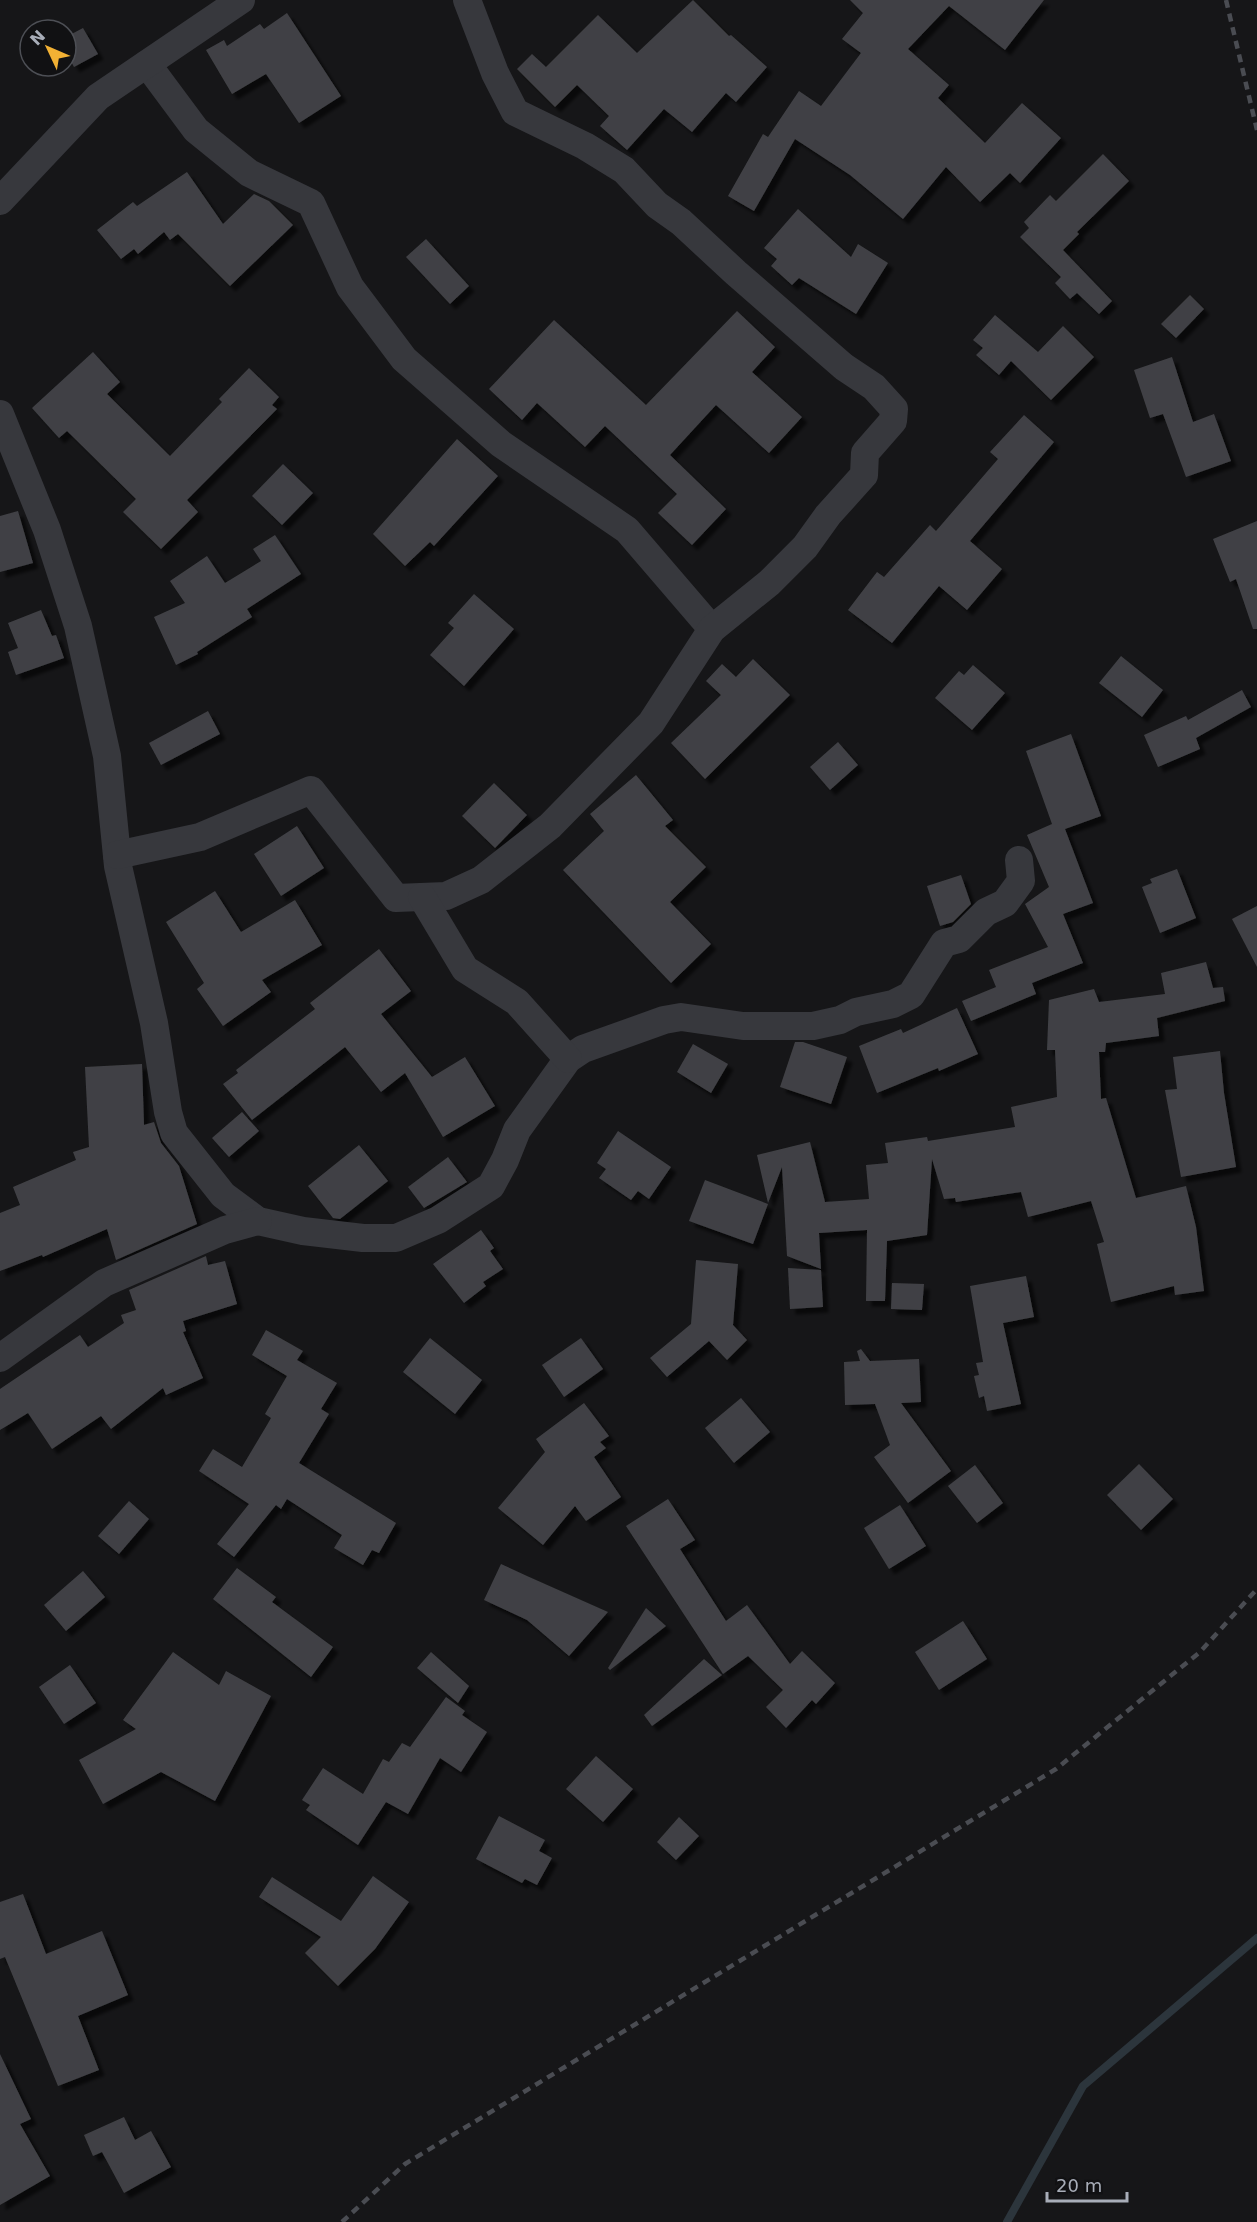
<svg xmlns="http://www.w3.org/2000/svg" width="1257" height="2222" font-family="'DejaVu Sans',sans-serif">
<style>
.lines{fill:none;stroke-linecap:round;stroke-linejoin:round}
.stream{stroke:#2c353c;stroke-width:8}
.building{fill:#404145;filter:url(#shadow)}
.minor{stroke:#37383d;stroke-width:28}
.rail{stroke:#4a4c52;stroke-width:4.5;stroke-dasharray:8 6;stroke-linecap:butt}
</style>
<defs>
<filter id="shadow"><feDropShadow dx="5.5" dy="5.5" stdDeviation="1.5" flood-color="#0009"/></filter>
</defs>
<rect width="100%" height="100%" fill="#161618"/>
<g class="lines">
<!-- stream -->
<path class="stream" d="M 1007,2222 L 1083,2086 L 1257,1938"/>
</g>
<!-- building -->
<g class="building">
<path d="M 693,0 L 729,36 L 731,35 L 767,67 L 736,102 L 726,93 L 692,132 L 664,109 L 627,150 L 600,126 L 609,116 L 577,85 L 555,107 L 517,69 L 532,54 L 546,67 L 598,15 L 637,53 Z"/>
<path d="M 850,0 L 1044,0 L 1005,50 L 949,6 L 908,49 L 949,85 L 938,98 L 985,143 L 1022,103 L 1061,138 L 1020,183 L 1010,173 L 980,202 L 946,167 L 903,219 L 850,175 L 795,139 L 754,211 L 728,196 L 763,134 L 768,137 L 799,91 L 821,106 L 861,53 L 842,39 L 863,13 Z"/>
<path d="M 287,13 L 341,96 L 299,123 L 266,74 L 232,94 L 206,50 L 224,40 L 227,46 L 260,24 L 264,29 Z"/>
<path d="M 83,28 L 98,54 L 74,67 L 66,52 L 66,37 Z"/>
<path d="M 1103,154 L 1129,181 L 1077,232 L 1079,234 L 1063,250 L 1112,301 L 1099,314 L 1077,293 L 1070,299 L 1055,283 L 1061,277 L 1020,237 L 1029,228 L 1024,222 L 1050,195 L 1056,201 Z"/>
<path d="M 187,172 L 223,224 L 254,194 L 269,201 L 293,225 L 230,286 L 178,234 L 170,240 L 164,232 L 138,254 L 134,249 L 121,259 L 97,230 L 133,202 L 137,206 Z"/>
<path d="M 798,209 L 851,257 L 858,244 L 888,263 L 856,314 L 799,278 L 792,285 L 771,266 L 777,259 L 764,248 Z"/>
<path d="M 426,239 L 469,286 L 450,304 L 406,257 Z"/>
<path d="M 1190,295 L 1204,309 L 1176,338 L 1161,324 Z"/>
<path d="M 737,311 L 775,347 L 752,372 L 802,417 L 769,453 L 716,405 L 670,455 L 726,509 L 692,545 L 658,513 L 677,494 L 605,426 L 585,447 L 537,403 L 522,420 L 489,389 L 554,320 L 646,405 Z"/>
<path d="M 995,315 L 1038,352 L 1063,326 L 1094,357 L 1051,400 L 1011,361 L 999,375 L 976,355 L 983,348 L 973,340 Z"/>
<path d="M 93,352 L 120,382 L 107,394 L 170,456 L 222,402 L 219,399 L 249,368 L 279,397 L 272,405 L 277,409 L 187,500 L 198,512 L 161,549 L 123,512 L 136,499 L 67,431 L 59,438 L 32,408 Z"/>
<path d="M 1172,357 L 1193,422 L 1214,414 L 1231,461 L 1186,477 L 1163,414 L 1150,418 L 1134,370 Z"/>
<path d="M 1024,415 L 1054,442 L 970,541 L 1002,569 L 967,610 L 939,586 L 892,643 L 848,610 L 877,572 L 884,577 L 930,525 L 936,531 L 998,459 L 990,452 Z"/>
<path d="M 457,439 L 498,476 L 434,546 L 430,542 L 405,566 L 373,534 Z"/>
<path d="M 283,464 L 313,493 L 282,525 L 252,496 Z"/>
<path d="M 18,511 L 33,563 L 0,572 L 0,516 Z"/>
<path d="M 1257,521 L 1257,629 L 1253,629 L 1236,579 L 1230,582 L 1213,539 Z"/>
<path d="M 275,535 L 301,574 L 247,609 L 252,617 L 197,652 L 198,654 L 176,665 L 154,617 L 185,603 L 170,581 L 207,556 L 225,583 L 261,561 L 253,549 Z"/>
<path d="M 474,594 L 514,629 L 464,686 L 430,655 L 454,628 L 448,623 Z"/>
<path d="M 41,610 L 52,636 L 56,635 L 64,658 L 16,675 L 8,652 L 18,648 L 8,623 Z"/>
<path d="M 1121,656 L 1163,690 L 1142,717 L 1099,683 Z"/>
<path d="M 753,659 L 790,695 L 705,779 L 671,743 L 721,695 L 706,681 L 722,664 L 736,677 Z"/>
<path d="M 973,665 L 1005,693 L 972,730 L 935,698 L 959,671 L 964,675 Z"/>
<path d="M 1242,690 L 1251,707 L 1196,738 L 1200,749 L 1158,767 L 1144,735 L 1186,716 L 1188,720 Z"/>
<path d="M 208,711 L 220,734 L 161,765 L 149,743 Z"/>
<path d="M 1071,734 L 1101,816 L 1065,829 L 1093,903 L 1063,914 L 1083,963 L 1032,983 L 1036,994 L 971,1021 L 962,1001 L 996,987 L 989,970 L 1048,947 L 1025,904 L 1049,887 L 1027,835 L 1052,824 L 1026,751 Z"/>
<path d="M 838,742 L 858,765 L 830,790 L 810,767 Z"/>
<path d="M 636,775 L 673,820 L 665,826 L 706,867 L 670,902 L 711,944 L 671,983 L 563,870 L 604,831 L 590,814 Z"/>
<path d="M 494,783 L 527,815 L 495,848 L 462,816 Z"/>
<path d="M 297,826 L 324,868 L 281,896 L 254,854 Z"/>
<path d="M 1177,869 L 1196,918 L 1160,933 L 1142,887 L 1152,883 L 1150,879 Z"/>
<path d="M 961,875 L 971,904 L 953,922 L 940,926 L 927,886 Z"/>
<path d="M 215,891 L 241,932 L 295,900 L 322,945 L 262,980 L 271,992 L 223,1026 L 197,989 L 204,983 L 166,922 Z"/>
<path d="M 1257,906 L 1257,967 L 1232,919 Z"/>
<path d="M 379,949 L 411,991 L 381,1014 L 432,1077 L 465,1057 L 495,1106 L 443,1137 L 405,1073 L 381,1092 L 345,1047 L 252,1120 L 223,1084 L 238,1073 L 236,1070 L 315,1009 L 310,1003 Z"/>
<path d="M 1206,962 L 1213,988 L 1223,987 L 1225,1001 L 1157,1018 L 1159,1036 L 1106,1043 L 1105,1052 L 1099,1052 L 1101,1099 L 1106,1098 L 1136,1198 L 1186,1186 L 1196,1227 L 1204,1291 L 1175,1295 L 1174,1286 L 1111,1302 L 1097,1244 L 1104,1242 L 1091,1201 L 1028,1217 L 1021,1192 L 956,1202 L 955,1198 L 944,1199 L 932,1159 L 927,1235 L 887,1241 L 885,1301 L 866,1301 L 867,1230 L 819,1233 L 821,1269 L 787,1256 L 782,1167 L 768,1203 L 757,1155 L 810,1142 L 825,1202 L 869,1199 L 866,1165 L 888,1163 L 885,1143 L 927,1137 L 928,1141 L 1015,1127 L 1011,1107 L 1057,1097 L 1055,1050 L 1047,1050 L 1049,1000 L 1094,989 L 1099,1002 L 1165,994 L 1161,973 Z"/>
<path d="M 957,1008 L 978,1054 L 939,1071 L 938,1068 L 877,1093 L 859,1046 L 901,1029 L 903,1033 Z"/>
<path d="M 795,1042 L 803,1042 L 847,1057 L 831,1104 L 780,1087 Z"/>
<path d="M 693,1044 L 728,1064 L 711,1093 L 677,1072 Z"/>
<path d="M 1220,1051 L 1224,1093 L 1236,1167 L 1181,1177 L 1165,1090 L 1177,1089 L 1173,1057 Z"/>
<path d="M 142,1064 L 144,1125 L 154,1122 L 161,1143 L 179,1166 L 197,1224 L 116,1260 L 107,1229 L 43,1257 L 42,1255 L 0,1271 L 0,1213 L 20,1205 L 13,1187 L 76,1160 L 73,1152 L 89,1147 L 85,1067 Z"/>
<path d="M 242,1112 L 259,1131 L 229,1157 L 212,1138 Z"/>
<path d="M 618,1131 L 671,1167 L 649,1199 L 638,1191 L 631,1200 L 599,1178 L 606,1169 L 597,1163 Z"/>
<path d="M 359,1145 L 388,1181 L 340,1219 L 333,1218 L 308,1186 Z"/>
<path d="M 448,1157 L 467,1182 L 424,1208 L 408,1187 Z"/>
<path d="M 705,1180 L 768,1204 L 753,1244 L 689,1221 Z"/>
<path d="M 481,1230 L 494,1248 L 490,1251 L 503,1269 L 483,1282 L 486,1286 L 464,1303 L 433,1264 Z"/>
<path d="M 206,1256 L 208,1265 L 225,1261 L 237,1304 L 183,1321 L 186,1331 L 183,1332 L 203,1378 L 166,1395 L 163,1388 L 111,1429 L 101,1416 L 52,1449 L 28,1413 L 0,1430 L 0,1389 L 80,1335 L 88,1347 L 124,1323 L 121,1315 L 136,1310 L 129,1290 Z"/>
<path d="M 696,1260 L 738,1264 L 733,1325 L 747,1340 L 727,1360 L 709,1341 L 667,1377 L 650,1358 L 691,1324 Z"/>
<path d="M 788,1268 L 821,1270 L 823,1307 L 790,1309 Z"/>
<path d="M 1026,1276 L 1034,1317 L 1003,1323 L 1021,1404 L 987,1411 L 984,1396 L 979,1398 L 974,1376 L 979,1375 L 976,1363 L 983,1362 L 970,1286 Z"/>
<path d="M 892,1283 L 924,1284 L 922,1310 L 891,1309 Z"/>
<path d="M 266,1330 L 303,1351 L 297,1360 L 337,1383 L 321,1409 L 329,1414 L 299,1463 L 396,1523 L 379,1553 L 372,1550 L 363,1565 L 334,1548 L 342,1535 L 287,1499 L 281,1509 L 276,1505 L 234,1557 L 217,1544 L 249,1504 L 199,1471 L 213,1449 L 242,1467 L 267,1425 L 271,1418 L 265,1414 L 287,1376 L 252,1355 Z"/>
<path d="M 430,1338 L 482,1380 L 455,1414 L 403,1372 Z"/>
<path d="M 581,1338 L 603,1369 L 564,1397 L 542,1365 Z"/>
<path d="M 861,1349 L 870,1361 L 919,1359 L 921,1402 L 901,1403 L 951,1471 L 908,1503 L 874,1457 L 890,1445 L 875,1404 L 845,1405 L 844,1362 L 860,1361 L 857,1351 Z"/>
<path d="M 741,1398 L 770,1432 L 734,1463 L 705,1428 Z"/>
<path d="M 584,1403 L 609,1436 L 600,1442 L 606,1448 L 594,1457 L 621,1497 L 586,1521 L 575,1506 L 543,1545 L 498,1508 L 545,1452 L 536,1439 Z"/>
<path d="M 1139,1464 L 1173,1499 L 1141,1530 L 1107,1495 Z"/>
<path d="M 975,1465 L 1003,1503 L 977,1523 L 948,1486 Z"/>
<path d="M 668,1499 L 695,1540 L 680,1549 L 726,1621 L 747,1605 L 790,1664 L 802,1651 L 835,1683 L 816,1704 L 812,1700 L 786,1728 L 766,1707 L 783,1690 L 748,1656 L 723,1674 L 626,1526 Z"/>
<path d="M 129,1501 L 149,1519 L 119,1554 L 98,1536 Z"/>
<path d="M 900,1505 L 926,1546 L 889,1569 L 864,1528 Z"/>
<path d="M 501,1564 L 527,1576 L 608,1612 L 569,1656 L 527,1620 L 484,1600 Z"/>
<path d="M 237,1568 L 276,1597 L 272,1602 L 333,1647 L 311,1677 L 213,1599 Z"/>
<path d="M 83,1571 L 105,1597 L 66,1631 L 44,1605 Z"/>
<path d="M 646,1608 L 666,1626 L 610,1670 L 608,1668 Z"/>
<path d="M 963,1621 L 987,1659 L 939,1690 L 915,1652 Z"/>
<path d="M 173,1652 L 219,1685 L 226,1671 L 271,1696 L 215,1801 L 161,1772 L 103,1804 L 79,1760 L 136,1729 L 123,1720 Z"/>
<path d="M 431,1652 L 469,1686 L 458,1703 L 417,1668 Z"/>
<path d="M 704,1659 L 722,1675 L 652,1726 L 644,1715 Z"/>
<path d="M 70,1665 L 96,1703 L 64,1724 L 39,1687 Z"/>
<path d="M 446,1697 L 465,1711 L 462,1715 L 487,1732 L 461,1772 L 440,1758 L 408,1814 L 386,1802 L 358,1845 L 306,1810 L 310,1805 L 302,1800 L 323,1768 L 363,1794 L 383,1759 L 389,1762 L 402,1743 L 410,1747 Z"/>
<path d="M 596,1756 L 633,1789 L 603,1822 L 566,1789 Z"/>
<path d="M 499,1816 L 545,1840 L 539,1851 L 552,1858 L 537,1885 L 525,1879 L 522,1883 L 476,1859 Z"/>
<path d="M 679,1817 L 699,1836 L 676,1860 L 657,1842 Z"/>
<path d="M 373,1876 L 409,1902 L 375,1949 L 338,1986 L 305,1953 L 321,1937 L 259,1897 L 272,1877 L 341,1921 Z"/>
<path d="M 23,1894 L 46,1954 L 102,1931 L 128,1995 L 78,2016 L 99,2070 L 58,2086 L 5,1957 L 0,1959 L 0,1902 Z"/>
<path d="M 0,2054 L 31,2119 L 20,2124 L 50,2176 L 0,2205 Z"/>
<path d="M 124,2117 L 135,2140 L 151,2131 L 171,2167 L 124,2193 L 102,2152 L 93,2156 L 84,2135 Z"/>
</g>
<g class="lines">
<!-- minor -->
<g class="minor">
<path d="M 147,64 L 196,130 L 249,173 L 311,203 L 350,287 L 404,359 L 501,444 L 627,530 L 712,629"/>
<path d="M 0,201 L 98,97 L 241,0"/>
<path d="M 0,414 L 47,530 L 78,626 L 107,756 L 118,866 L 154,1023 L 168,1112 L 174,1133 L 223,1195 L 258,1221 L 303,1231 L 363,1238 L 396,1238 L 438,1220 L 491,1186 L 505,1160 L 517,1130 L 568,1059 L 583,1049 L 664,1020 L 681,1017 L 743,1026 L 813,1026 L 840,1020 L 856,1012 L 893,1004 L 911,995 L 944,943 L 959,939 L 986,912 L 1005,903 L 1021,881 L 1019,860"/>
<path d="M 117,855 L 200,837 L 311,790 L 396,898 L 446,896 L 481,880 L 550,826 L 651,723 L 712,629 L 769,583 L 805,547 L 828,515 L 864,475 L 865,453 L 893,421 L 894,409 L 874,387 L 844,367 L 736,273 L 681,222 L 657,205 L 624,170 L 585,146 L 515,112 L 495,73 L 467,0"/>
<path d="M 422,897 L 465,969 L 517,1002 L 568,1059"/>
<path d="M 0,1358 L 104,1283 L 225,1230 L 258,1221"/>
</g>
<!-- rail -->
<g class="rail">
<path d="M 1226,0 L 1257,130"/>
<path d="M 342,2222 L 405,2164 L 1056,1769 L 1200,1652 L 1257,1589"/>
</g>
</g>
<!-- north arrow -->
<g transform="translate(48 48) rotate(314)"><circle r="28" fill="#111113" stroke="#4d4f55" stroke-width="1.5"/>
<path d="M0-4.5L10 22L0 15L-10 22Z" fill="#f2b134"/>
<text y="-9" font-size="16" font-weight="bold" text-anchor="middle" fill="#a8adb8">N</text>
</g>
<!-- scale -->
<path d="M1047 2192v9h80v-9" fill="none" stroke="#a8adb8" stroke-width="3"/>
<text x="1056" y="2192" font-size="18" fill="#a8adb8" stroke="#111113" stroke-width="4.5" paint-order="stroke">20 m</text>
</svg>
